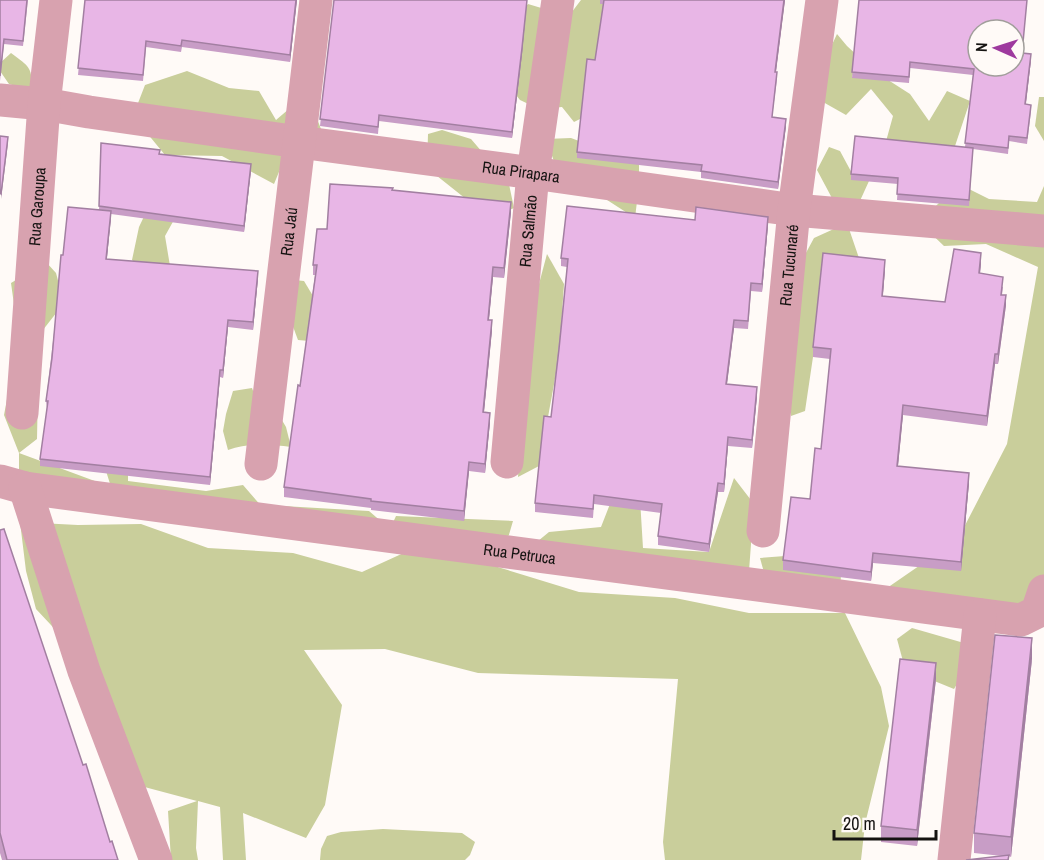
<svg xmlns="http://www.w3.org/2000/svg" width="1044" height="860" font-family="'Archivo Narrow',sans-serif">
<style>
.green{fill:#c9ce9b}
.lines{fill:none;stroke-linecap:round;stroke-linejoin:round}
.minor{stroke:#d8a2af;stroke-width:33}
.wall{fill:#c89dc6}
.shaded-wall{fill:#a27fa1}
.building{fill:#e8b6e6;stroke:#a27fa1;stroke-width:1.5;fill-rule:evenodd}
.labels{text-anchor:middle;stroke-width:6;stroke-linejoin:round;paint-order:stroke}
.street-label{font-size:16px;fill:#151311;stroke:#fffaf7}
</style>
<rect width="100%" height="100%" fill="#fffaf7"/>
<!-- green -->
<g class="green">
<path d="M 581,0 L 606,0 L 594,112 L 574,122 L 562,107 L 539,109 L 520,100 L 503,79 L 505,33 L 528,4 L 548,10 L 565,21 Z"/>
<path d="M 837,34 L 847,46 L 859,57 L 852,77 L 885,78 L 910,94 L 929,121 L 947,91 L 970,101 L 953,152 L 885,145 L 893,116 L 871,89 L 846,115 L 823,102 L 823,64 Z"/>
<path d="M 11,53 C 30,67 32,67 32,91 L 9,84 L 0,71 L 0,63 Z"/>
<path d="M 187,71 L 229,88 L 259,91 L 276,120 L 303,97 L 314,111 L 321,129 L 288,150 L 274,184 L 222,156 L 165,155 L 133,116 L 145,85 Z"/>
<path d="M 1039,97 L 1044,97 L 1044,141 L 1035,126 Z"/>
<path d="M 442,130 L 471,139 L 495,167 L 506,170 L 514,208 L 495,217 L 401,208 L 405,191 L 436,197 L 466,199 L 427,168 L 428,134 Z"/>
<path d="M 571,138 L 603,150 L 639,153 L 639,185 L 635,218 L 556,167 L 546,139 Z"/>
<path d="M 829,147 L 840,151 L 854,177 L 869,181 L 859,203 L 833,200 L 817,170 Z"/>
<path d="M 959,184 L 989,199 L 1037,202 L 1044,186 L 1044,617 L 887,588 L 958,539 L 1007,444 L 1038,267 L 986,244 L 944,246 L 919,222 Z"/>
<path d="M 159,185 L 175,218 L 165,236 L 170,266 L 151,283 L 132,260 L 139,227 Z"/>
<path d="M 847,223 L 860,261 L 834,347 L 813,357 L 805,411 L 791,416 L 790,349 L 794,275 L 814,238 Z"/>
<path d="M 547,254 L 564,284 L 559,357 L 539,466 L 518,477 L 528,325 Z"/>
<path d="M 46,262 L 56,273 L 64,303 L 39,335 L 37,439 L 19,453 L 111,487 L 92,426 L 112,416 L 128,436 L 128,481 L 206,491 L 243,485 L 263,508 L 255,513 L 190,499 L 117,495 L 52,485 L 19,473 L 19,453 L 4,415 L 16,352 L 16,319 L 11,283 Z"/>
<path d="M 275,278 L 304,281 L 322,311 L 321,342 L 298,340 Z"/>
<path d="M 252,388 L 261,413 L 273,405 L 286,427 L 291,447 C 269,444 249,443 228,450 L 223,431 L 226,414 L 233,391 Z"/>
<path d="M 734,478 L 754,504 L 749,571 L 532,546 L 549,532 L 601,527 L 619,481 L 640,499 L 643,548 L 709,552 Z"/>
<path d="M 283,506 L 369,511 L 390,529 L 396,516 L 513,521 L 508,538 L 491,546 L 472,542 L 454,533 L 431,544 L 385,540 L 298,525 L 273,518 Z"/>
<path d="M 20,522 L 78,525 L 141,524 L 208,548 L 293,553 L 362,572 L 408,551 L 455,554 L 579,592 L 675,598 L 749,613 L 845,613 L 881,687 L 889,726 L 865,824 L 861,860 L 665,860 L 663,842 L 678,679 L 478,673 L 385,649 L 304,650 L 342,705 L 325,805 L 306,838 L 243,813 L 246,860 L 223,860 L 220,807 L 198,801 L 196,848 L 198,860 L 171,860 L 168,811 L 197,801 L 137,785 L 65,640 L 36,609 L 26,571 Z"/>
<path d="M 785,556 L 841,573 L 840,598 L 768,587 L 760,558 Z"/>
<path d="M 912,628 L 964,643 L 966,669 L 954,689 L 927,678 L 904,665 L 897,639 Z"/>
<path d="M 383,829 L 462,833 L 475,842 L 470,855 L 465,860 L 320,860 L 321,849 L 327,836 L 341,832 Z"/>
</g>
<g class="lines">
<!-- minor -->
<g class="minor">
<path id="s1" d="M 0,100 L 44,104 L 89,112 L 299,142 L 533,173 L 794,210 L 1044,231"/>
<path id="s2" d="M 22,413 L 44,104 L 56,0"/>
<path id="s3" d="M 507,462 L 533,173 L 558,0"/>
<path id="s4" d="M 261,464 L 316,0"/>
<path id="s5" d="M 0,481 L 25,488 L 1021,620 L 1037,612 L 1044,591"/>
<path d="M 25,488 L 84,671 L 156,860"/>
<path id="s6" d="M 763,531 L 794,210 L 822,0"/>
<path d="M 954,860 L 980,615"/>
</g>
</g>
<!-- wall -->
<g class="wall">
<path d="M 0,0 L 28,0 L 23,46 L 4,44 L 0,81 Z"/>
<path d="M 85,0 L 297,0 L 290,62 L 182,47 L 181,52 L 146,47 L 143,81 L 78,75 Z"/>
<path d="M 334,0 L 527,0 L 522,54 L 512,138 L 379,121 L 378,134 L 320,126 Z"/>
<path d="M 600,0 L 785,0 L 776,72 L 777,79 L 772,117 L 786,126 L 778,189 L 701,178 L 701,172 L 577,158 L 577,152 L 595,60 L 603,4 L 600,4 Z"/>
<path d="M 859,0 L 1023,53 L 1031,60 L 1026,104 L 1031,111 L 1027,144 L 1009,141 L 1008,154 L 973,149 L 969,206 L 897,200 L 898,184 L 851,180 L 851,174 L 965,147 L 973,75 L 910,68 L 909,83 L 852,78 Z"/>
<path d="M 101,143 L 251,170 L 244,232 L 111,214 L 107,259 L 258,278 L 253,330 L 228,327 L 223,378 L 220,377 L 210,485 L 40,466 L 40,459 L 47,408 L 46,401 L 63,255 L 99,210 Z"/>
<path d="M 392,190 L 511,212 L 504,278 L 493,277 L 489,320 L 492,330 L 484,412 L 490,422 L 485,473 L 469,471 L 464,521 L 371,510 L 371,508 L 284,497 L 284,487 L 300,386 L 315,275 L 313,275 L 313,265 L 327,229 Z"/>
<path d="M 695,220 L 768,225 L 762,292 L 751,291 L 748,329 L 734,328 L 727,384 L 757,396 L 752,448 L 728,446 L 724,492 L 718,492 L 709,552 L 658,545 L 658,536 L 661,513 L 594,504 L 593,518 L 535,512 L 535,503 L 551,417 L 567,267 L 561,266 L 561,258 Z"/>
<path d="M 981,263 L 980,274 L 1003,287 L 1002,295 L 1006,305 L 998,364 L 995,364 L 987,426 L 903,415 L 898,466 L 969,483 L 961,571 L 873,563 L 871,581 L 783,570 L 783,560 L 810,499 L 821,449 L 830,359 L 813,357 L 813,347 L 885,269 L 883,296 L 945,302 Z"/>
<path d="M 0,530 L 110,842 L 118,860 L 2,860 L 0,853 Z"/>
<path d="M 1032,659 L 1011,857 L 1009,856 L 1009,860 L 1002,856 L 974,853 L 974,833 Z"/>
<path d="M 936,679 L 917,846 L 881,842 L 881,826 Z"/>
</g>
<!-- shaded-wall -->
<g class="shaded-wall">
<path d="M 296,0 L 297,0 L 290,62 L 290,55 Z"/>
<path d="M 527,0 L 522,54 L 512,138 L 512,132 Z"/>
<path d="M 784,0 L 785,0 L 775,79 L 775,72 Z"/>
<path d="M 1031,54 L 1031,60 L 1025,110 L 1025,104 Z"/>
<path d="M 786,119 L 786,126 L 778,189 L 778,182 Z"/>
<path d="M 8,137 L 8,143 L 1,199 L 1,194 Z"/>
<path d="M 251,164 L 251,170 L 244,232 L 244,226 Z"/>
<path d="M 511,202 L 511,212 L 504,278 L 504,268 Z"/>
<path d="M 111,211 L 111,219 L 106,266 L 106,259 Z"/>
<path d="M 768,217 L 768,225 L 762,292 L 762,284 Z"/>
<path d="M 981,253 L 981,263 L 979,283 L 979,273 Z"/>
<path d="M 885,260 L 885,269 L 882,305 L 882,296 Z"/>
<path d="M 493,267 L 493,277 L 488,329 L 488,320 Z"/>
<path d="M 258,271 L 258,278 L 253,330 L 253,322 Z"/>
<path d="M 1006,295 L 1006,305 L 998,364 L 998,354 Z"/>
<path d="M 228,320 L 228,327 L 223,378 L 223,370 Z"/>
<path d="M 492,320 L 492,330 L 483,422 L 483,412 Z"/>
<path d="M 734,320 L 734,328 L 726,392 L 726,384 Z"/>
<path d="M 995,354 L 995,364 L 987,426 L 987,416 Z"/>
<path d="M 220,370 L 220,377 L 210,485 L 210,477 Z"/>
<path d="M 757,387 L 757,396 L 752,448 L 752,440 Z"/>
<path d="M 903,405 L 903,415 L 897,476 L 897,466 Z"/>
<path d="M 490,413 L 490,422 L 485,473 L 485,464 Z"/>
<path d="M 728,437 L 728,446 L 724,492 L 724,484 Z"/>
<path d="M 469,462 L 469,471 L 464,521 L 464,511 Z"/>
<path d="M 969,473 L 969,483 L 961,571 L 961,562 Z"/>
<path d="M 718,483 L 718,492 L 709,552 L 709,544 Z"/>
<path d="M 873,553 L 873,563 L 871,581 L 871,572 Z"/>
<path d="M 1032,638 L 1032,659 L 1011,857 L 1011,837 Z"/>
<path d="M 936,663 L 936,679 L 917,846 L 917,830 Z"/>
</g>
<!-- building -->
<g class="building">
<path d="M 0,0 L 27,0 L 23,41 L 4,39 L 0,76 Z"/>
<path d="M 85,0 L 296,0 L 290,55 L 182,40 L 181,46 L 146,41 L 143,75 L 78,68 Z"/>
<path d="M 334,0 L 527,0 L 522,48 L 512,132 L 379,115 L 378,127 L 320,119 Z"/>
<path d="M 604,0 L 784,0 L 775,72 L 777,72 L 772,117 L 786,119 L 778,182 L 701,171 L 702,165 L 577,152 L 587,59 L 595,60 Z"/>
<path d="M 859,0 L 1027,0 L 1022,53 L 1031,54 L 1025,104 L 1031,105 L 1027,138 L 1009,136 L 1008,148 L 965,143 L 974,69 L 910,62 L 909,77 L 852,72 ZM 978,30 L 1014,30 L 1014,66 L 978,66 Z"/>
<path d="M 0,136 L 8,137 L 1,194 L 0,193 Z"/>
<path d="M 855,136 L 973,148 L 969,200 L 897,194 L 898,178 L 851,174 Z"/>
<path d="M 101,143 L 160,150 L 159,154 L 251,164 L 244,226 L 99,206 Z"/>
<path d="M 330,184 L 393,188 L 392,190 L 511,202 L 504,268 L 493,267 L 488,320 L 492,320 L 483,412 L 490,413 L 485,464 L 469,462 L 464,511 L 371,501 L 371,499 L 284,487 L 298,385 L 300,386 L 317,265 L 313,265 L 317,229 L 327,229 Z"/>
<path d="M 567,206 L 695,220 L 696,207 L 768,217 L 762,284 L 751,283 L 748,321 L 734,320 L 726,384 L 757,387 L 752,440 L 728,437 L 724,484 L 718,483 L 709,544 L 658,536 L 662,504 L 594,495 L 593,509 L 535,503 L 544,416 L 551,417 L 559,349 L 568,259 L 561,258 Z"/>
<path d="M 68,207 L 111,211 L 106,259 L 258,271 L 253,322 L 228,320 L 223,370 L 220,370 L 210,477 L 40,459 L 48,401 L 46,401 L 52,358 L 61,255 L 63,255 Z"/>
<path d="M 954,249 L 981,253 L 979,273 L 1003,277 L 1001,295 L 1006,295 L 998,354 L 995,354 L 987,416 L 903,405 L 897,466 L 969,473 L 961,562 L 873,553 L 871,572 L 783,560 L 791,497 L 810,499 L 815,448 L 821,449 L 831,349 L 813,347 L 823,253 L 885,260 L 882,296 L 945,302 Z"/>
<path d="M 4,529 L 83,765 L 86,764 L 110,842 L 112,841 L 118,860 L 7,860 L 0,833 L 0,530 Z"/>
<path d="M 995,635 L 1032,638 L 1011,837 L 974,833 Z"/>
<path d="M 900,659 L 936,663 L 917,830 L 881,826 Z"/>
<path d="M 1009,855 L 1008,860 L 966,860 Z"/>
</g>
<g class="labels">
<!-- street labels -->
<g class="street-label">
<text dy="6" stroke="none"><textPath href="#s1" startOffset="526">Rua Pirapara</textPath></text>
<text dy="6" stroke="none"><textPath href="#s2" startOffset="207">Rua Garoupa</textPath></text>
<text dy="6" stroke="none"><textPath href="#s3" startOffset="232">Rua Salmão</textPath></text>
<text dy="6" stroke="none"><textPath href="#s4" startOffset="234">Rua Jaú</textPath></text>
<text dy="6" stroke="none"><textPath href="#s6" startOffset="267">Rua Tucunaré</textPath></text>
<text dy="6" stroke="none"><textPath href="#s5" startOffset="525">Rua Petruca</textPath></text>
</g>
</g>
<!-- north arrow -->
<g transform="translate(996 48) rotate(273)"><circle r="28" fill="#fffaf7" stroke="#a19e9b" stroke-width="1.5"/>
<path d="M0-4.5L10 22L0 15L-10 22Z" fill="#9e399e"/>
<text y="-9" font-size="16" font-weight="bold" text-anchor="middle" fill="#151311">N</text>
</g>
<!-- scale -->
<path d="M834 830v9h102v-9" fill="none" stroke="#151311" stroke-width="3"/>
<text x="843" y="830" font-size="18" fill="#151311" stroke="#fffaf7" stroke-width="4.5" paint-order="stroke">20 m</text>
</svg>
